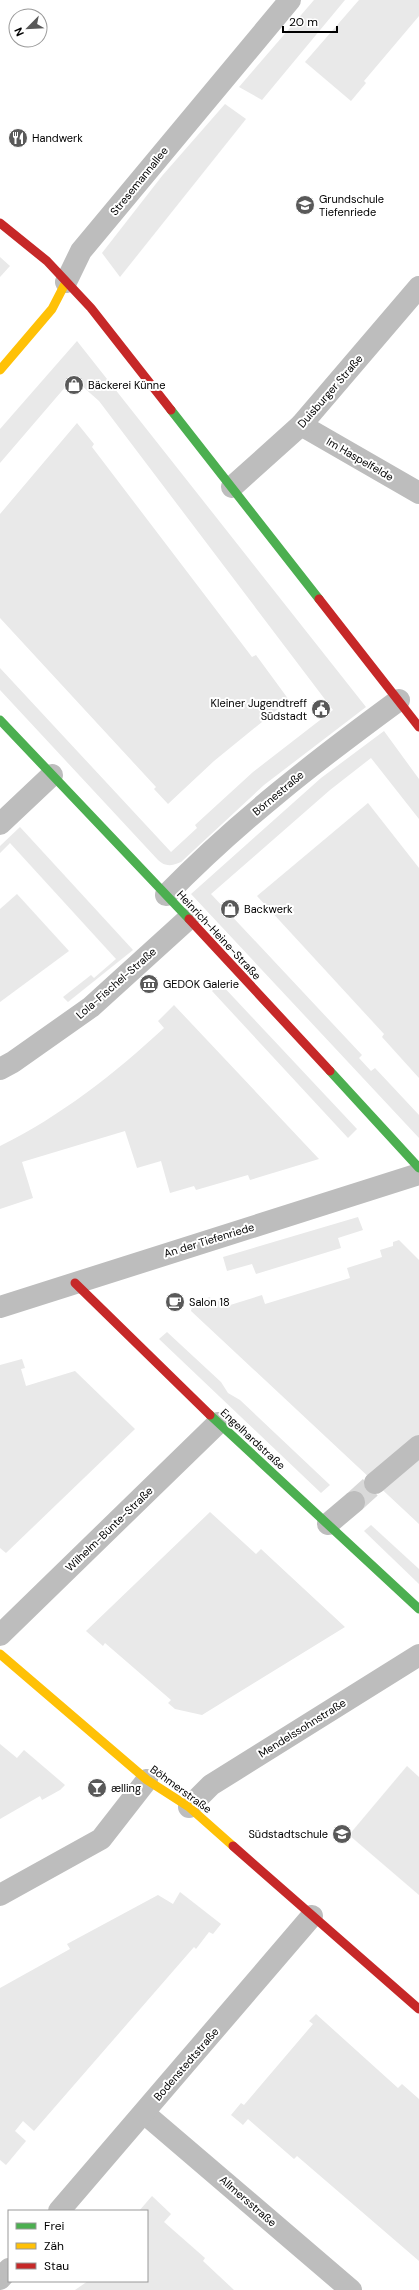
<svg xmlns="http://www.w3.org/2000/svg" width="419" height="2290" font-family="'DM Sans',sans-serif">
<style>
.green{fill:#e9e9e9}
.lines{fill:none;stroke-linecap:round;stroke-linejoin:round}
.street-tunnel{stroke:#d9d9d9;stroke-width:22;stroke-dasharray:22 11;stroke-linecap:butt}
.street{stroke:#bdbdbd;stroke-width:22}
.fast{stroke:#4caf50;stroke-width:9}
.slow{stroke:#ffc107;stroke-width:9}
.jam{stroke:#c62828;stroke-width:9}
.labels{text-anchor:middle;stroke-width:4;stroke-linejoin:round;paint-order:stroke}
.poi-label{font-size:11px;fill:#000;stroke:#fff;text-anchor:start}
.street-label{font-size:11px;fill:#000;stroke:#fff}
</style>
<rect width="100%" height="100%" fill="#fff"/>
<!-- green -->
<g class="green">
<path d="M 314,0 L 345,0 L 262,100 L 239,87 Z"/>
<path d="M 359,0 L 419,0 L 419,16 L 364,81 L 366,83 L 351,101 L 305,62 Z"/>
<path d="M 225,104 L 246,119 L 120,277 L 102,253 L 162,176 Z"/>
<path d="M 0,257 L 10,266 L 0,277 Z"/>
<path d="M 77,341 L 366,707 L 264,785 L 181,862 C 172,866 165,867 158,860 L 0,690 L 0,668 L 171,852 L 197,828 L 195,825 L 253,772 L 333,710 L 99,401 L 73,378 L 0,463 L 0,429 Z"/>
<path d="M 77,423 L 94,444 L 92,447 L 252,657 L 256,655 L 289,700 L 214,761 L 168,804 L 154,789 L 156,787 L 0,618 L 0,514 Z"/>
<path d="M 384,731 L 419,779 L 419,819 L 371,758 L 330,790 L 211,894 L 362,1055 L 359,1058 L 371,1071 L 375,1068 L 419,1115 L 419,1138 L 191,894 L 321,778 Z"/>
<path d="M 368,803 L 419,868 L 419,1078 L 382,1037 L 384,1034 L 257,896 Z"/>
<path d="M 20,827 L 133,950 L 68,1002 L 63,997 L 91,975 L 94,978 L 116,959 L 10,843 L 0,853 L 0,846 Z"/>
<path d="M 17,894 L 69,951 L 0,1002 L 0,909 Z"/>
<path d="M 220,983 L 357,1129 L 348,1138 L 212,991 Z"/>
<path d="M 174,1005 L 319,1159 L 250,1180 L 248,1175 L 196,1190 L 194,1186 L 170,1193 L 161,1161 L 137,1168 L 125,1131 L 22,1162 L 33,1198 L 0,1209 L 0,1146 C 61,1116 114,1074 164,1028 L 158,1021 Z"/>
<path d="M 358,1217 L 363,1230 L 338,1238 L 341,1248 L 256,1274 L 252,1264 L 227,1271 L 223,1257 Z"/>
<path d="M 399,1240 L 419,1260 L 419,1524 L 191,1311 L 193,1303 L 210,1297 L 212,1302 L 224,1299 L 227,1306 L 262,1295 L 265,1304 L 350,1278 L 347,1268 L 382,1257 L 380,1250 L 393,1246 L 393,1242 Z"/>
<path d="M 167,1332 L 221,1382 L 228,1393 L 240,1400 L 330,1485 L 321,1493 L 159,1339 Z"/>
<path d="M 22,1359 L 25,1368 L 21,1369 L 26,1386 L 75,1371 L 135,1429 L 6,1553 L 0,1548 L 0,1365 Z"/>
<path d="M 210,1512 L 256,1554 L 261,1549 L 345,1627 L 202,1715 L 175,1709 L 168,1703 L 171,1700 L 105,1643 L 103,1646 L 86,1631 Z"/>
<path d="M 371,1525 L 419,1569 L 419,1584 L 364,1531 Z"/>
<path d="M 0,1744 L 17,1758 L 24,1750 L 65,1785 L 60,1790 L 42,1800 L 40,1796 L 0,1819 Z"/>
<path d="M 407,1766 L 419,1777 L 419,1895 L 349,1835 Z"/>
<path d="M 180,1892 L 221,1924 L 213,1934 L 209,1932 L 196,1949 L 194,1947 L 34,2131 L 23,2121 L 15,2131 L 26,2141 L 6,2165 L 0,2160 L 0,1988 L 70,1949 L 67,1944 L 158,1895 L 173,1904 Z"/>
<path d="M 316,2014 L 398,2088 L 402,2084 L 419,2099 L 419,2261 L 297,2156 L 294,2159 L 248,2119 L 243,2125 L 231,2115 L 241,2103 L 244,2105 L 313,2024 L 309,2021 Z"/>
<path d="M 152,2196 L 171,2214 L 164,2222 L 205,2258 L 203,2261 L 234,2290 L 75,2290 L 88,2281 L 147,2281 L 147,2211 L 139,2211 Z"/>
</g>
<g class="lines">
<!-- street-tunnel -->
<path class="street-tunnel" d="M 354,1502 L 375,1483"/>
<!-- street -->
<g class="street">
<path d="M 66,282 L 81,251 L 290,0"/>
<path d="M 301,425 L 419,493"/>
<path d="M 232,487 L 301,425 L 419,287"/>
<path d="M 0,824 L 52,775"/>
<path d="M 166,895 C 237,822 317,760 399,700"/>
<path d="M 0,1069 L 13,1062 L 91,1007 L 188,919"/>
<path d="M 0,1307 L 419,1174"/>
<path d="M 375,1483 L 419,1446"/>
<path d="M 328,1524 L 354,1502"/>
<path d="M 0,1635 L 218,1423"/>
<path d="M 189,1807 L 211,1785 L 419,1655"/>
<path d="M 0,1895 L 101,1839 L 147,1780"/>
<path d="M 144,2113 L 351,2290"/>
<path d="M 59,2211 L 312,1916"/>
<path d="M 0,2279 L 9,2269"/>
</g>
<!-- fast -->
<g class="fast">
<path d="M 171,410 L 319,599"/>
<path d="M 0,720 L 189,919"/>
<path d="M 330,1071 L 419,1168"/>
<path d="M 210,1415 L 419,1609"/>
</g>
<!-- slow -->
<g class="slow">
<path d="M 0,370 L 52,309 L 66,282"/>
<path d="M 0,1654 L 147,1780 L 189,1807 L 233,1846"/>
</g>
<!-- jam -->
<g class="jam">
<path d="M 0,223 L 47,261 L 91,308 L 171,410"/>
<path d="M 319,599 L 419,727"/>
<path d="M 189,919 L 330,1071"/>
<path d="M 75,1283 L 210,1415"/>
<path d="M 233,1846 L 419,2009"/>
</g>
</g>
<!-- icons -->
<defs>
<symbol id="restaurant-disc" viewBox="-11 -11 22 22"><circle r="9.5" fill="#595959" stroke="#fff"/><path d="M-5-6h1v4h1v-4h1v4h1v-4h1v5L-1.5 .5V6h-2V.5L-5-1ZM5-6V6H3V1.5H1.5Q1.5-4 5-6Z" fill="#fff"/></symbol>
<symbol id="school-disc" viewBox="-11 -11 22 22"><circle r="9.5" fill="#595959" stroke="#fff"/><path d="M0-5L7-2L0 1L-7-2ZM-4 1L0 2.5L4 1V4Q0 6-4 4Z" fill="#fff"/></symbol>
<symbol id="shop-disc" viewBox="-11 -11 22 22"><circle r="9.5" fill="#595959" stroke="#fff"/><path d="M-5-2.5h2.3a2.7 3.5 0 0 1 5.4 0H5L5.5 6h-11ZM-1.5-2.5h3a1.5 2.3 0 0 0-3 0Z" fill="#fff"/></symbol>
<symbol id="civic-disc" viewBox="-11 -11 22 22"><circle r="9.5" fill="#595959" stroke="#fff"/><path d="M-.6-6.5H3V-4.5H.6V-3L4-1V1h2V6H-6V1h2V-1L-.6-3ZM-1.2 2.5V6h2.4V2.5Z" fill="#fff"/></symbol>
<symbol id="museum-disc" viewBox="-11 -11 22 22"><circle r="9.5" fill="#595959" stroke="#fff"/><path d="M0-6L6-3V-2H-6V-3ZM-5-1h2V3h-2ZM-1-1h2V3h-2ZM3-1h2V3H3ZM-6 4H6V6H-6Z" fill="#fff"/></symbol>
<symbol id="cafe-disc" viewBox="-11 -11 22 22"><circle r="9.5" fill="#595959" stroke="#fff"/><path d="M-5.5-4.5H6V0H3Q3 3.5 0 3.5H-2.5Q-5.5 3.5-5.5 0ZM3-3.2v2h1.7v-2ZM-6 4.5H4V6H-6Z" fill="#fff"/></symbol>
<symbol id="bar-disc" viewBox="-11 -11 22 22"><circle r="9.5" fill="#595959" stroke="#fff"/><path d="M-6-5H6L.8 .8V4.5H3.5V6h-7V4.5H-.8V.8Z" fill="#fff"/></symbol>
</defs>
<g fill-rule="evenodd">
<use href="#restaurant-disc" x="7" y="127" width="22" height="22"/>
<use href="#school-disc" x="294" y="194" width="22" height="22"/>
<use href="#shop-disc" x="63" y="374" width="22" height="22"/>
<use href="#civic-disc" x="310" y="698" width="22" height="22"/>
<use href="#shop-disc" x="219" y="898" width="22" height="22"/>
<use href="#museum-disc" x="138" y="973" width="22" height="22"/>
<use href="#cafe-disc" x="164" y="1291" width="22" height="22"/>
<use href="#bar-disc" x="86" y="1777" width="22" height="22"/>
<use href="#school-disc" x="331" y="1823" width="22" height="22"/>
</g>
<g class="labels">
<!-- poi labels -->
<g class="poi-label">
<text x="32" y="142">Handwerk</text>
<text x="319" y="203">Grundschule<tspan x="319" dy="13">Tiefenriede</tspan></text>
<text x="88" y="389">Bäckerei Künne</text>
<text x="307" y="707" text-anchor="end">Kleiner Jugendtreff<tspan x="307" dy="13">Südstadt</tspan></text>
<text x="244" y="913">Backwerk</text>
<text x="163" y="988">GEDOK Galerie</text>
<text x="189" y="1306">Salon 18</text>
<text x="111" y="1792">ælling</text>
<text x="328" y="1838" text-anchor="end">Südstadtschule</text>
</g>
<!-- street labels -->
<g class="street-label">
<text transform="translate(139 181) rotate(-51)" y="4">Stresemannallee</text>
<text transform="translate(330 391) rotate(-49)" y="4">Duisburger Straße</text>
<text transform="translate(360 459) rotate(30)" y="4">Im Haspelfelde</text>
<text transform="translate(278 793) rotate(-40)" y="4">Börnestraße</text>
<text transform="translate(219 935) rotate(47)" y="4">Heinrich-Heine-Straße</text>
<text transform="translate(116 983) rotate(-41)" y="4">Lola-Fischel-Straße</text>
<text transform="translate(209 1240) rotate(-17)" y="4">An der Tiefenriede</text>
<text transform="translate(253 1439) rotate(43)" y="4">Engelhardstraße</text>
<text transform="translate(109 1529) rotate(-44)" y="4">Wilhelm-Bünte-Straße</text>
<text transform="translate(302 1728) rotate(-32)" y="4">Mendelssohnstraße</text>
<text transform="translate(181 1789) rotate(36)" y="4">Böhmerstraße</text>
<text transform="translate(186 2064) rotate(-49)" y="4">Bodenstedtstraße</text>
<text transform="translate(248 2201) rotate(41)" y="4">Allmersstraße</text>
</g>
</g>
<!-- legend -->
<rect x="8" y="2210" width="140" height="72" fill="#ffffff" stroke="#999999"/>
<rect x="16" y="2223" width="20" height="6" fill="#4caf50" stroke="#999999"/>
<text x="44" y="2230" font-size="12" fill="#000000">Frei</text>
<rect x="16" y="2243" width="20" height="6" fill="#ffc107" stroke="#999999"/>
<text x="44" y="2250" font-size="12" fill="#000000">Zäh</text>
<rect x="16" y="2263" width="20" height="6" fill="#c62828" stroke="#999999"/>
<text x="44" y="2270" font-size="12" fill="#000000">Stau</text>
<!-- north arrow -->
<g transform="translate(28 28) rotate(246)"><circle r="19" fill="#ffffff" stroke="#999999"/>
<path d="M0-3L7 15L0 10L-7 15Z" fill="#595959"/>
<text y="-6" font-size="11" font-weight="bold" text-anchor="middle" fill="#000000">N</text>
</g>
<!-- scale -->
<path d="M283 26v6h54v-6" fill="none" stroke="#000000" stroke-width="2"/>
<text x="289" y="26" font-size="12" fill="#000000" stroke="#ffffff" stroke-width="3" paint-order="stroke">20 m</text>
</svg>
